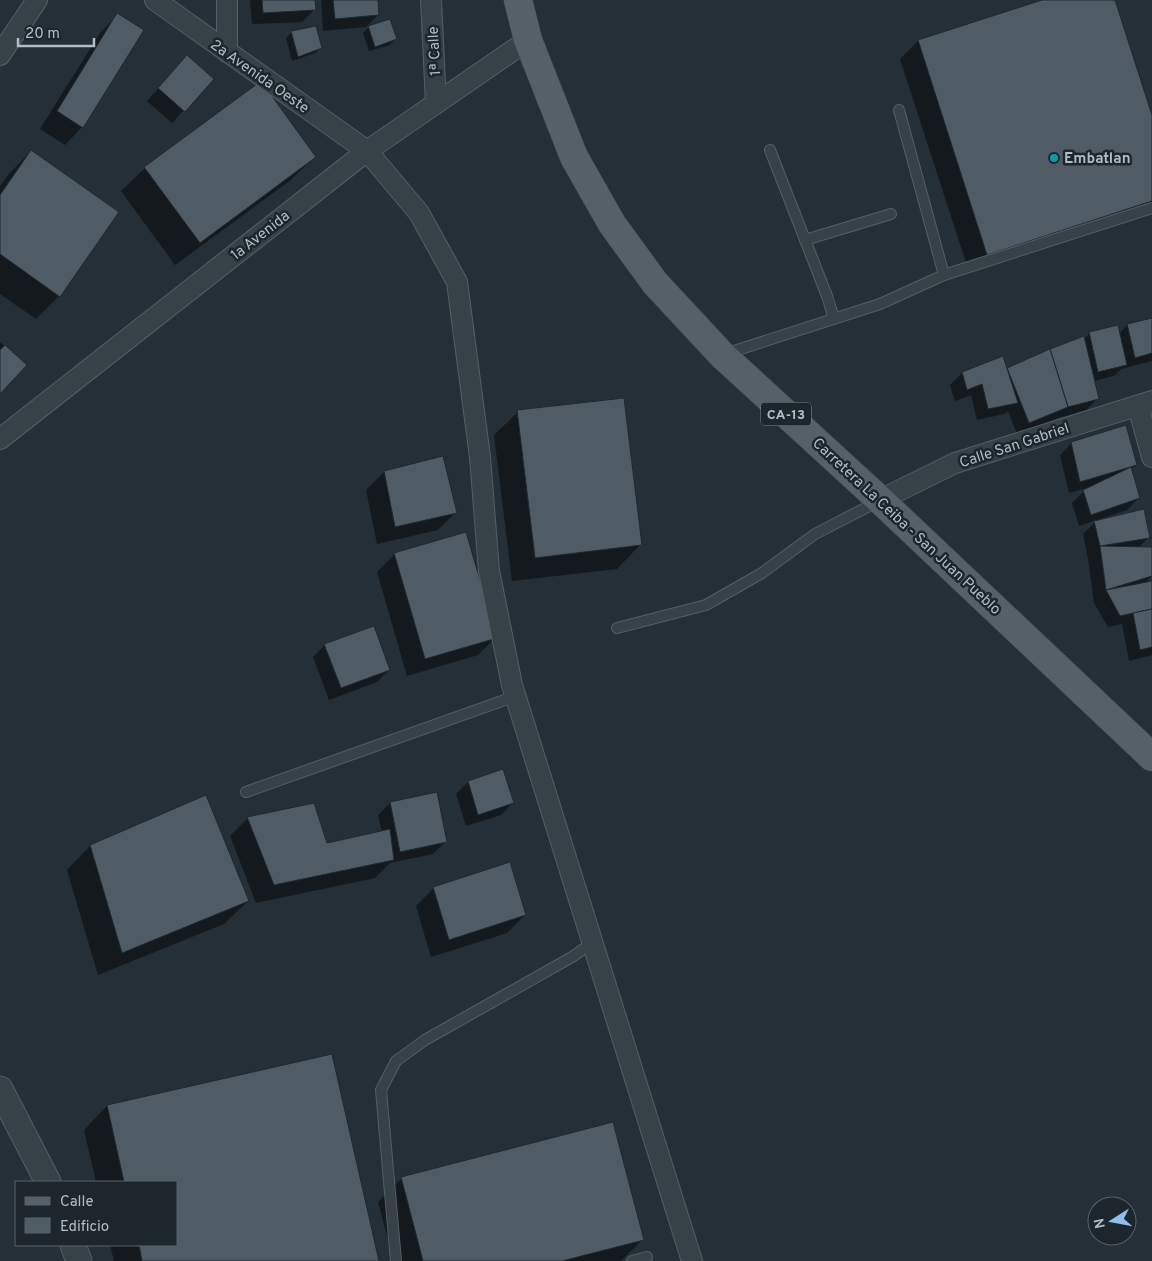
<svg xmlns="http://www.w3.org/2000/svg" width="1152" height="1261" font-family="Overpass,sans-serif">
<style>
.shadow{fill:#0007}
.building{fill:#4f5c66;stroke:#1f282f}
.lines{fill:none;stroke-linecap:round;stroke-linejoin:round}
.service-casing{stroke:#555f66;stroke-width:12}
.minor-casing{stroke:#555f66;stroke-width:22}
.tertiary-casing{stroke:#555f66;stroke-width:27}
.primary-casing{stroke:#414a51;stroke-width:29}
.service{stroke:#374148;stroke-width:10}
.minor{stroke:#374148;stroke-width:20}
.tertiary{stroke:#374148;stroke-width:25}
.primary{stroke:#556068;stroke-width:28}
.culture-dot{fill:#0f9aa8;stroke:#1d262d;stroke-width:2}
.labels{text-anchor:middle;stroke-width:5;stroke-linejoin:round;paint-order:stroke}
.shield{fill:#1d262d;stroke:#858f97;stroke-width:1}
.shield-label{font-size:14px;font-weight:bold;fill:#b2bcc4}
.street-label{font-size:15px;fill:#b2bcc4;stroke:#1d262d}
.poi-label{font-size:15px;font-weight:bold;fill:#b2bcc4;stroke:#1d262d;text-anchor:start}
</style>
<rect width="100%" height="100%" fill="#242f38"/>
<!-- shadow -->
<g class="shadow">
<path d="M 250,0 L 314,0 L 314,10 L 302,22 L 252,24 Z"/>
<path d="M 321,0 L 377,0 L 378,15 L 366,27 L 323,31 Z"/>
<path d="M 1046,0 L 1114,0 L 1152,119 L 1152,212 L 969,272 L 900,59 L 918,41 Z"/>
<path d="M 118,15 L 82,127 L 65,145 L 40,129 L 100,33 Z"/>
<path d="M 369,27 L 395,39 L 390,45 L 369,51 L 363,33 Z"/>
<path d="M 292,32 L 321,48 L 315,53 L 292,61 L 286,38 Z"/>
<path d="M 187,57 L 212,80 L 172,123 L 147,101 Z"/>
<path d="M 31,151 L 59,296 L 36,319 L 0,294 L 0,186 L 8,175 Z"/>
<path d="M 315,156 L 291,180 L 175,265 L 121,191 L 145,168 Z"/>
<path d="M 1152,319 L 1152,361 L 1121,369 L 1114,376 L 1094,381 L 1098,398 L 1086,410 L 1055,419 L 1017,434 L 1008,411 L 1004,414 L 977,420 L 971,395 L 955,401 L 950,385 L 962,373 L 1003,357 L 1006,370 L 1051,350 L 1083,340 L 1090,333 L 1119,334 L 1127,325 Z"/>
<path d="M 0,342 L 25,365 L 0,392 Z"/>
<path d="M 518,412 L 640,545 L 617,569 L 512,581 L 494,435 Z"/>
<path d="M 1072,443 L 1136,465 L 1130,470 L 1139,498 L 1127,510 L 1098,520 L 1098,522 L 1149,537 L 1138,548 L 1152,557 L 1152,576 L 1144,584 L 1152,583 L 1152,655 L 1129,661 L 1122,624 L 1108,627 L 1094,603 L 1088,559 L 1083,534 L 1097,520 L 1079,526 L 1072,503 L 1087,488 L 1069,493 L 1060,455 Z"/>
<path d="M 384,472 L 456,512 L 438,530 L 377,544 L 366,490 Z"/>
<path d="M 395,554 L 496,637 L 478,655 L 407,676 L 377,572 Z"/>
<path d="M 325,645 L 389,670 L 377,682 L 329,700 L 313,657 Z"/>
<path d="M 468,782 L 512,803 L 501,815 L 466,826 L 456,794 Z"/>
<path d="M 436,794 L 445,842 L 433,854 L 390,863 L 375,878 L 256,903 L 230,836 L 248,818 L 326,845 L 382,832 L 378,815 L 390,803 Z"/>
<path d="M 206,796 L 248,901 L 224,924 L 98,975 L 67,870 L 90,846 Z"/>
<path d="M 434,888 L 525,915 L 507,933 L 431,957 L 416,906 Z"/>
<path d="M 331,1055 L 378,1261 L 114,1261 L 110,1245 L 176,1245 L 176,1182 L 96,1182 L 84,1130 L 107,1106 Z"/>
<path d="M 402,1178 L 642,1240 L 621,1261 L 394,1261 L 378,1202 Z"/>
</g>
<!-- building -->
<g class="building">
<path d="M 262,0 L 315,0 L 316,10 L 263,13 Z"/>
<path d="M 333,0 L 378,0 L 379,15 L 335,19 Z"/>
<path d="M 1042,0 L 1115,0 L 1152,115 L 1152,201 L 987,255 L 918,40 Z"/>
<path d="M 117,13 L 144,30 L 83,128 L 57,111 Z"/>
<path d="M 390,19 L 397,39 L 375,47 L 368,26 Z"/>
<path d="M 316,26 L 322,48 L 298,57 L 291,31 Z"/>
<path d="M 187,55 L 214,79 L 185,112 L 158,88 Z"/>
<path d="M 261,81 L 316,157 L 200,243 L 144,167 Z"/>
<path d="M 31,150 L 119,212 L 60,297 L 0,254 L 0,195 Z"/>
<path d="M 1152,318 L 1152,353 L 1135,358 L 1127,324 Z"/>
<path d="M 1118,325 L 1127,365 L 1098,372 L 1089,332 Z"/>
<path d="M 1084,336 L 1099,399 L 1068,407 L 1050,349 Z"/>
<path d="M 5,345 L 27,365 L 0,394 L 0,350 Z"/>
<path d="M 1050,349 L 1068,407 L 1029,423 L 1007,368 Z"/>
<path d="M 1003,356 L 1018,403 L 988,409 L 982,384 L 967,390 L 962,372 Z"/>
<path d="M 624,398 L 642,545 L 535,558 L 517,410 Z"/>
<path d="M 1126,425 L 1137,465 L 1080,482 L 1071,442 Z"/>
<path d="M 443,456 L 457,513 L 395,527 L 384,471 Z"/>
<path d="M 1131,467 L 1140,498 L 1091,515 L 1083,490 Z"/>
<path d="M 1144,509 L 1150,538 L 1100,546 L 1094,521 Z"/>
<path d="M 466,532 L 497,638 L 425,659 L 394,553 Z"/>
<path d="M 1100,546 L 1152,547 L 1152,576 L 1106,590 Z"/>
<path d="M 1152,581 L 1152,609 L 1120,616 L 1106,590 Z"/>
<path d="M 1152,609 L 1152,647 L 1140,650 L 1133,613 Z"/>
<path d="M 374,626 L 390,670 L 341,688 L 324,644 Z"/>
<path d="M 503,769 L 514,803 L 478,815 L 468,781 Z"/>
<path d="M 437,792 L 447,842 L 400,852 L 390,802 Z"/>
<path d="M 206,795 L 249,901 L 122,953 L 90,845 Z"/>
<path d="M 314,803 L 327,843 L 390,829 L 394,860 L 274,885 L 247,817 Z"/>
<path d="M 510,862 L 526,915 L 449,940 L 433,887 Z"/>
<path d="M 332,1054 L 379,1261 L 142,1261 L 139,1245 L 176,1245 L 176,1182 L 124,1182 L 107,1105 Z"/>
<path d="M 613,1122 L 644,1240 L 562,1261 L 423,1261 L 401,1177 Z"/>
</g>
<g class="lines">
<defs>
<g id="service">
<path d="M 899,110 L 944,275"/>
<path d="M 770,150 L 827,296 L 834,319"/>
<path d="M 805,240 L 891,214"/>
<path d="M 725,354 L 880,304 L 944,275 L 1152,208"/>
<path d="M 617,628 L 706,605 L 762,573 L 815,534 L 879,501"/>
<path d="M 246,792 L 516,696"/>
<path d="M 396,1261 L 381,1090 L 396,1061 L 425,1040 L 572,957 L 592,943"/>
<path d="M 632,1261 L 647,1257"/>
</g>
<g id="minor">
<path d="M 155,0 L 367,151 L 419,213 L 457,282 L 480,457 L 489,571 L 512,685 L 692,1261"/>
<path d="M 227,0 L 227,52"/>
<path d="M 431,0 L 436,103"/>
<path d="M 0,55 L 37,0"/>
<path d="M 1138,406 L 1152,457"/>
<path d="M 0,439 L 367,151 L 528,40"/>
<path d="M 880,500 L 955,463 L 1152,401"/>
</g>
<g id="tertiary">
<path d="M 0,1089 L 48,1182"/>
<path d="M 73,1245 L 79,1261"/>
</g>
<path id="primary" d="M 518,0 L 528,40 L 574,157 L 612,224 L 655,283 L 722,355 L 880,500 L 1152,757"/>
</defs>
<!-- service casing -->
<use href="#service" class="service-casing"/>
<!-- minor casing -->
<use href="#minor" class="minor-casing"/>
<!-- tertiary casing -->
<use href="#tertiary" class="tertiary-casing"/>
<!-- primary casing -->
<use href="#primary" class="primary-casing"/>
<!-- service -->
<use href="#service" class="service"/>
<!-- minor -->
<use href="#minor" class="minor"/>
<!-- tertiary -->
<use href="#tertiary" class="tertiary"/>
<!-- primary -->
<use href="#primary" class="primary"/>
</g>
<!-- markers -->
<circle class="culture-dot" cx="1054" cy="158" r="5"/>
<g class="labels">
<!-- shield labels -->
<rect class="shield" x="761" y="402.5" width="50" height="23" rx="4"/>
<g class="shield-label">
<text x="786" y="419">CA-13</text>
</g>
<!-- street labels -->
<g class="street-label">
<text transform="translate(434 51) rotate(-93)" y="5">1ª Calle</text>
<text transform="translate(260 76) rotate(35)" y="5">2a Avenida Oeste</text>
<text transform="translate(260 235) rotate(-38)" y="5">1a Avenida</text>
<text transform="translate(1014 445) rotate(-18)" y="5">Calle San Gabriel</text>
<text transform="translate(907 526) rotate(43)" y="5">Carretera La Ceiba - San Juan Pueblo</text>
</g>
<!-- poi labels -->
<g class="poi-label">
<text x="1064" y="163">Embatlan</text>
</g>
</g>
<!-- legend -->
<rect x="15" y="1181" width="162" height="65" fill="#1d262d" stroke="#596269"/>
<rect x="25" y="1197" width="25" height="8" fill="#556068" stroke="#596269"/>
<text x="60" y="1206" font-size="15" fill="#b2bcc4">Calle</text>
<rect x="25" y="1218" width="25" height="15" fill="#4f5c66" stroke="#596269"/>
<text x="60" y="1231" font-size="15" fill="#b2bcc4">Edificio</text>
<!-- north arrow -->
<g transform="translate(1112 1221) rotate(259)"><circle r="24" fill="#1d262d" stroke="#596269"/>
<path d="M0-4L9 19L0 12L-9 19Z" fill="#8fc0ed"/>
<text y="-8" font-size="14" font-weight="bold" text-anchor="middle" fill="#b2bcc4">N</text>
</g>
<!-- scale -->
<path d="M18 38v8h76v-8" fill="none" stroke="#b2bcc4" stroke-width="2.5"/>
<text x="25" y="38" font-size="15" fill="#b2bcc4" stroke="#1d262d" stroke-width="4" paint-order="stroke">20 m</text>
</svg>
